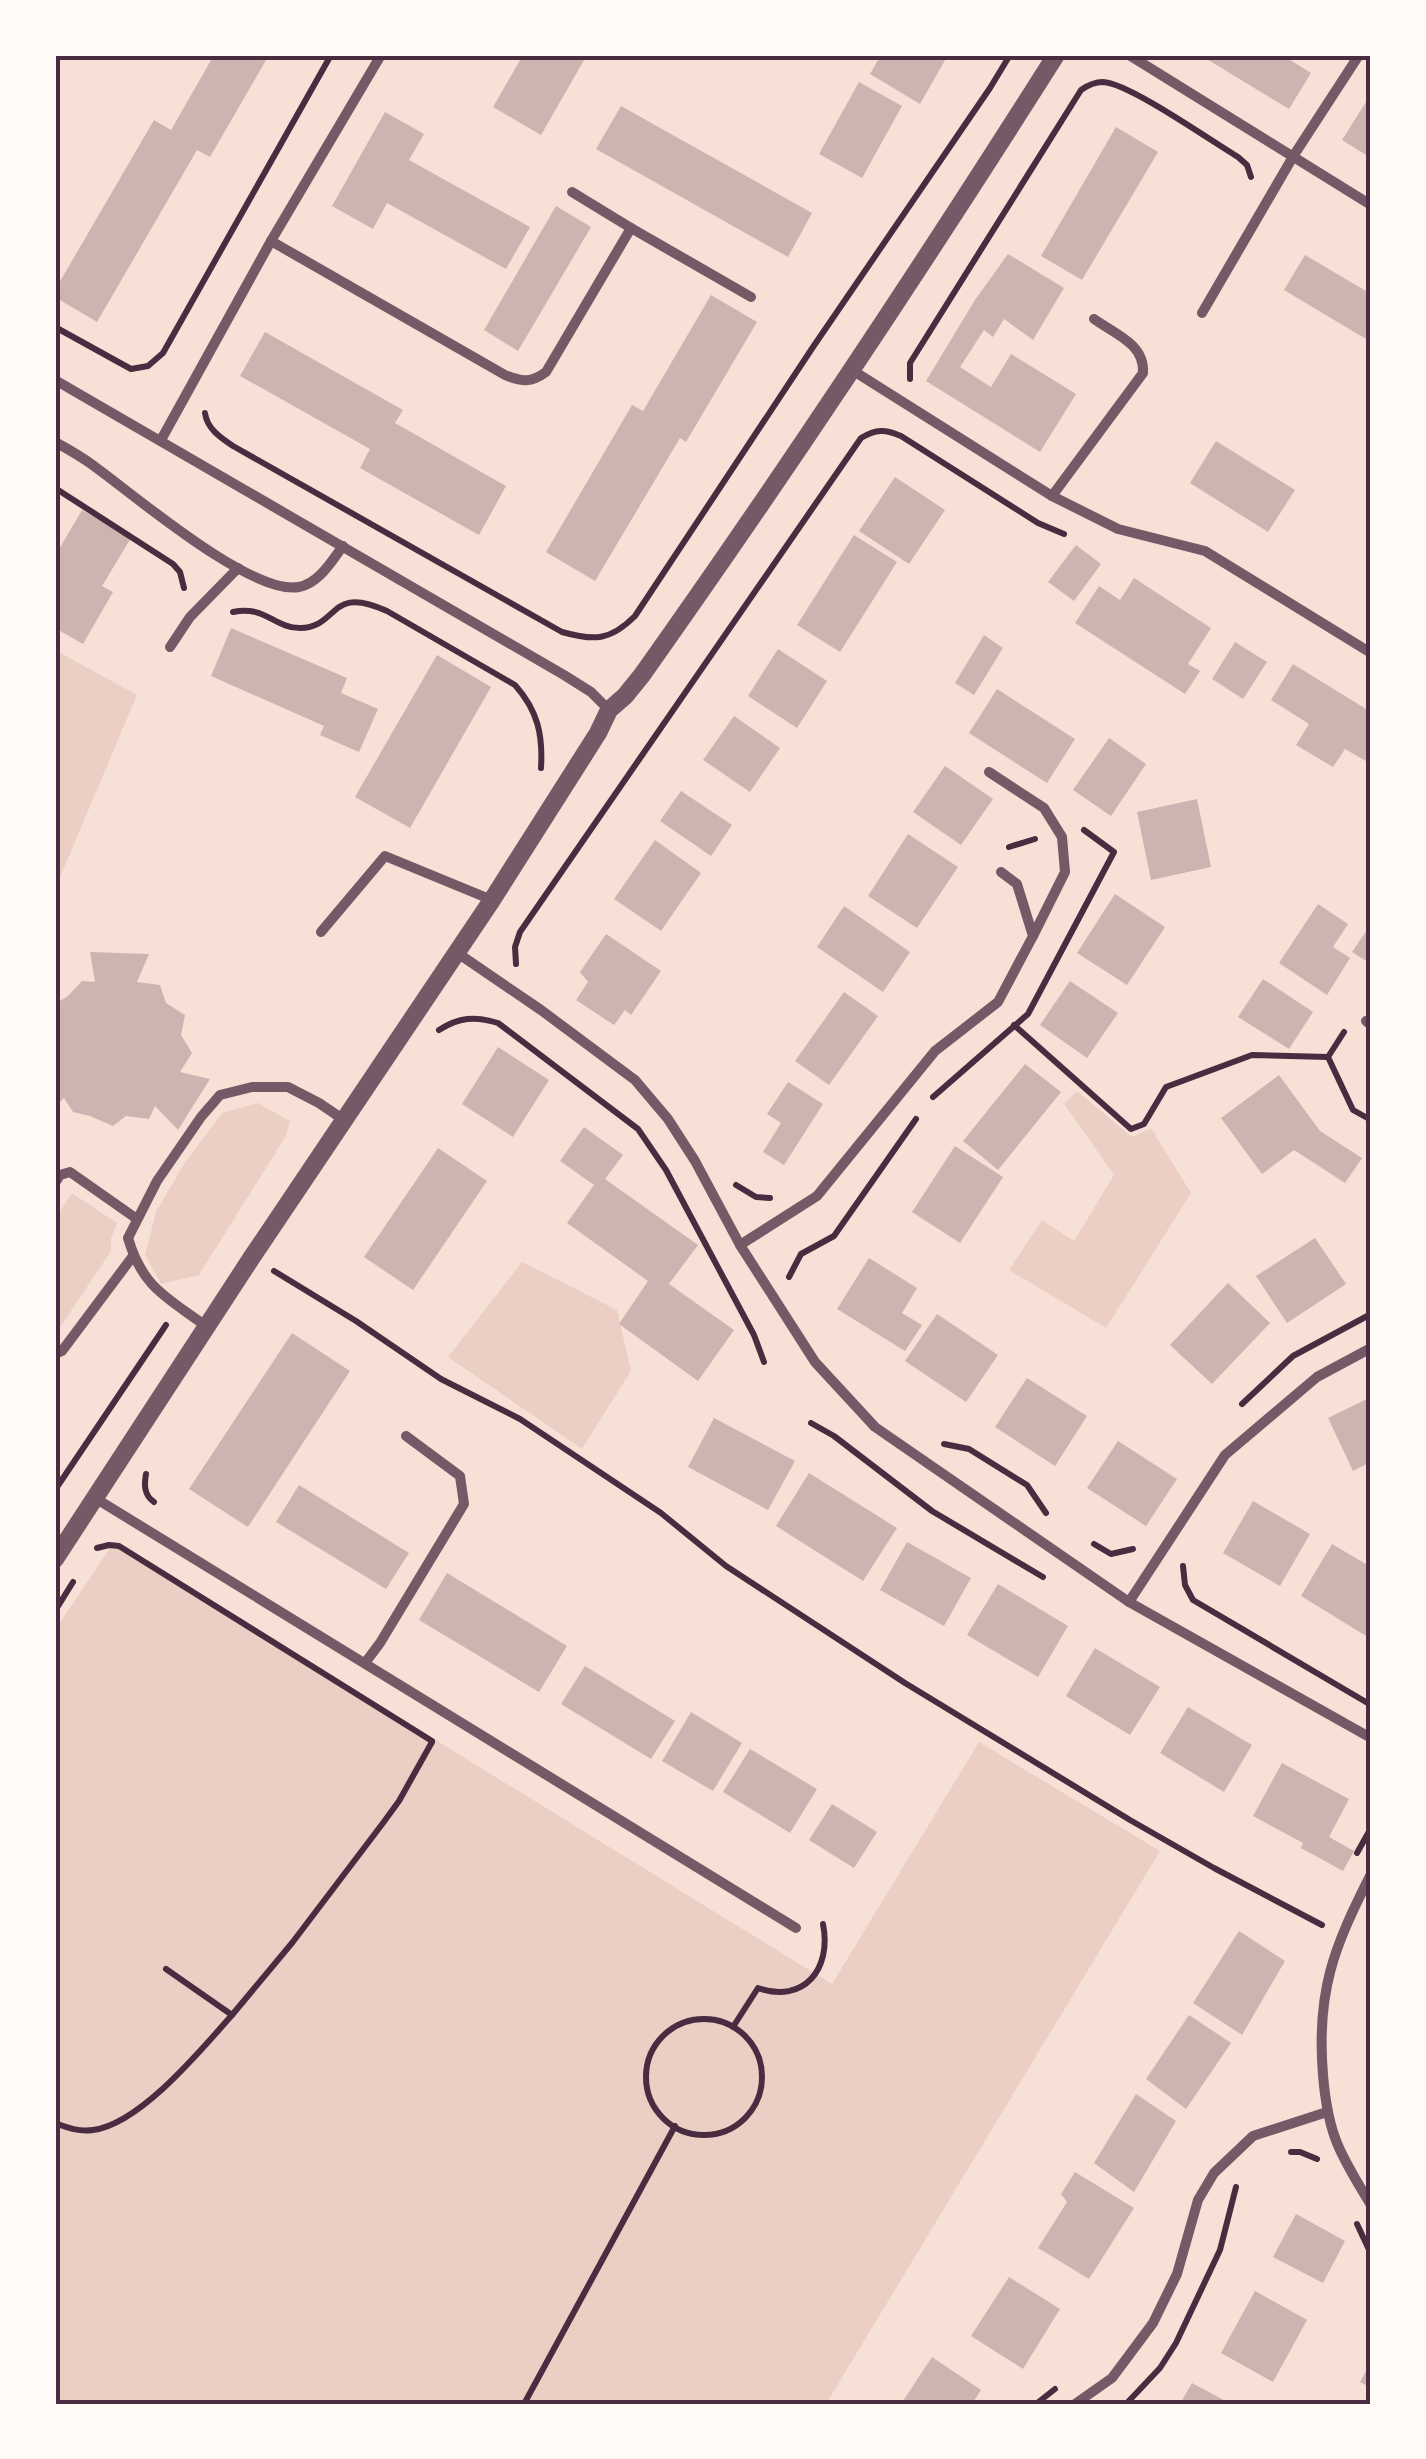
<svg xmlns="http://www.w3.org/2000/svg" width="1426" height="2459" font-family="'Crimson Pro',serif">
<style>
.green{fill:#ebcfc5}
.building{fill:#ccb4b1}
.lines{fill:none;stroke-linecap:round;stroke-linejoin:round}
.path{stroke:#4a2c40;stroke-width:6}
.service{stroke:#755966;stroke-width:8}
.minor{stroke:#755966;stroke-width:10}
.tertiary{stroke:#755966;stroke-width:18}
.neatline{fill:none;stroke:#4a2c40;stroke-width:4}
</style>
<rect width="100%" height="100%" fill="#f7e1d7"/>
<!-- green -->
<g class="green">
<path d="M 55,650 L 137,695 L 55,889 Z"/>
<path d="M 1077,1091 L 1132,1137 L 1151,1128 L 1191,1193 L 1106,1328 L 1009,1270 L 1042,1220 L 1074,1241 L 1114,1175 L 1064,1104 Z"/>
<path d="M 258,1103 L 290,1121 L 286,1136 L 199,1275 L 161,1284 L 145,1255 L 156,1212 L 184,1164 L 222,1113 Z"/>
<path d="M 72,1193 L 117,1223 L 111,1239 L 111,1251 L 55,1335 L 55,1219 Z"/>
<path d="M 522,1262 L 617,1310 L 631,1371 L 582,1449 L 448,1357 Z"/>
<path d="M 114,1542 L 832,1984 L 979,1742 L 1160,1851 L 826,2404 L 55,2404 L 55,1630 Z"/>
</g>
<!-- building -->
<g class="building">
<path d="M 214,55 L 269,55 L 210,157 L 197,150 L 97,322 L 55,297 L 55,290 L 154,120 L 171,130 Z"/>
<path d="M 523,55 L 587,55 L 541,135 L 493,107 Z"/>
<path d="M 881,55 L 948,55 L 920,104 L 870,74 Z"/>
<path d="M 1200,55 L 1282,55 L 1311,73 L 1289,109 Z"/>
<path d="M 859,82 L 902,106 L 862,178 L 819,154 Z"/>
<path d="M 1366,102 L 1371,105 L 1371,158 L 1342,140 Z"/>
<path d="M 621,106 L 812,213 L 788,257 L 596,149 Z"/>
<path d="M 385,112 L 424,134 L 409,160 L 530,227 L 506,269 L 387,203 L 373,229 L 332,206 Z"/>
<path d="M 1116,127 L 1158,152 L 1082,280 L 1041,256 Z"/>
<path d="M 556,206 L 591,227 L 518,351 L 484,330 Z"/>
<path d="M 1008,254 L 1064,288 L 1033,340 L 1004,319 L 993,337 L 984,330 L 960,367 L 991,387 L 1011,354 L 1076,394 L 1040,452 L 926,381 L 975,300 Z"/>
<path d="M 1305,255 L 1371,294 L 1371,342 L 1284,290 Z"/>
<path d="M 711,295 L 757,322 L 686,442 L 680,438 L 595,581 L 546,552 L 632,405 L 643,411 Z"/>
<path d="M 265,332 L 403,410 L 395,423 L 506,486 L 479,535 L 360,468 L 370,449 L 240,376 Z"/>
<path d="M 1216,441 L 1295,490 L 1268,532 L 1190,483 Z"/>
<path d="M 895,477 L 945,510 L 909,564 L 859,531 Z"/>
<path d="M 82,510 L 131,538 L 102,586 L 113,592 L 83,644 L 55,628 L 55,556 Z"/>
<path d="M 854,535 L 897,562 L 840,652 L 797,625 Z"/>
<path d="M 1076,545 L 1101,564 L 1074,601 L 1048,582 Z"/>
<path d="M 1134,578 L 1211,628 L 1188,664 L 1200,671 L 1185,694 L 1075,623 L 1099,586 L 1120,600 Z"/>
<path d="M 231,628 L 347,678 L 341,693 L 378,709 L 359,752 L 320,735 L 324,726 L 211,676 Z"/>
<path d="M 984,635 L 1003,648 L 974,695 L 955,683 Z"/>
<path d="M 1235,642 L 1267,662 L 1243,699 L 1212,679 Z"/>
<path d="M 778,649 L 827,681 L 797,728 L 748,696 Z"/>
<path d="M 437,655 L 491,687 L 410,828 L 355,797 Z"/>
<path d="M 1293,664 L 1371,712 L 1371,764 L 1345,749 L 1333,767 L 1296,745 L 1309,724 L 1271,700 Z"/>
<path d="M 997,689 L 1075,739 L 1047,783 L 969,733 Z"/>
<path d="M 734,716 L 780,748 L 750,792 L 703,760 Z"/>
<path d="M 1109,738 L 1146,764 L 1111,816 L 1073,790 Z"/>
<path d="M 945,766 L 993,799 L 961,845 L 913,812 Z"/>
<path d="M 681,791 L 732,825 L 711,856 L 660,821 Z"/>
<path d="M 1197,799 L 1211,867 L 1151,880 L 1137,812 Z"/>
<path d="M 908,834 L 958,867 L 917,928 L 868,896 Z"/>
<path d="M 655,840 L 701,873 L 661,931 L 614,899 Z"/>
<path d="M 1115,894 L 1165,927 L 1127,985 L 1077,953 Z"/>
<path d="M 1318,904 L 1348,924 L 1333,947 L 1350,958 L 1327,995 L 1279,963 Z"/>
<path d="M 844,906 L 910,952 L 883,992 L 817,947 Z"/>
<path d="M 1371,924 L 1371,964 L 1352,952 Z"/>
<path d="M 606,934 L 661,971 L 631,1015 L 625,1010 L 614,1025 L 576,1000 L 588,982 L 580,972 Z"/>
<path d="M 90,952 L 149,954 L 137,982 L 160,985 L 166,1003 L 185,1015 L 181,1035 L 192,1053 L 180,1072 L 210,1079 L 178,1130 L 155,1106 L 149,1119 L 126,1116 L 113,1126 L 90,1116 L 73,1112 L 64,1098 L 55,1106 L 55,1004 L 68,996 L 82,981 L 95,982 Z"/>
<path d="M 1263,979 L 1313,1012 L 1289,1049 L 1238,1017 Z"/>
<path d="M 1070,981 L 1118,1013 L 1087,1058 L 1040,1025 Z"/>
<path d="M 844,992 L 878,1016 L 829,1085 L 795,1061 Z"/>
<path d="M 498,1047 L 549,1080 L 513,1137 L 462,1104 Z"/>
<path d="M 1025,1064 L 1061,1092 L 998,1170 L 963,1141 Z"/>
<path d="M 1279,1075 L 1320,1131 L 1362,1158 L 1345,1183 L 1294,1150 L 1262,1174 L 1221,1118 Z"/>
<path d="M 788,1082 L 823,1104 L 784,1165 L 763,1152 L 781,1123 L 767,1114 Z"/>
<path d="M 584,1127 L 623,1155 L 605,1179 L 698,1245 L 669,1284 L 734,1330 L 698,1381 L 619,1324 L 648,1281 L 567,1223 L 594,1185 L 560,1161 Z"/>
<path d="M 955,1146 L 1003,1177 L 960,1243 L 912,1212 Z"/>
<path d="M 438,1148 L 487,1181 L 413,1290 L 364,1257 Z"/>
<path d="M 1315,1238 L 1346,1284 L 1287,1323 L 1256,1276 Z"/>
<path d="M 869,1258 L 917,1288 L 902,1313 L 922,1325 L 905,1351 L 837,1309 Z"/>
<path d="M 1228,1283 L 1270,1323 L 1212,1384 L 1170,1345 Z"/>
<path d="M 937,1314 L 998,1355 L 966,1402 L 905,1361 Z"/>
<path d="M 292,1333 L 350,1371 L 248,1527 L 189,1489 Z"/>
<path d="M 1027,1378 L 1087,1416 L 1055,1466 L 995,1427 Z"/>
<path d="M 1371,1397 L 1371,1462 L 1353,1471 L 1328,1418 Z"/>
<path d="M 714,1418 L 795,1461 L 768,1510 L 688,1467 Z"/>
<path d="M 1118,1441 L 1177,1479 L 1146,1526 L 1087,1488 Z"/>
<path d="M 809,1473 L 897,1528 L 863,1581 L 776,1526 Z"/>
<path d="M 299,1485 L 409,1553 L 386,1589 L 276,1522 Z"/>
<path d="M 1253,1501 L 1310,1534 L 1280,1586 L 1223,1553 Z"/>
<path d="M 907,1542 L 971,1578 L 944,1626 L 880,1590 Z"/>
<path d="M 1332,1544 L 1371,1567 L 1371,1639 L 1301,1596 Z"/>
<path d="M 447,1573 L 567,1646 L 539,1692 L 419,1620 Z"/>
<path d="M 998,1584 L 1068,1626 L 1038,1677 L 967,1635 Z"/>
<path d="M 1095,1648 L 1160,1687 L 1130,1735 L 1066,1696 Z"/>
<path d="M 585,1666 L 675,1721 L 651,1759 L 561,1704 Z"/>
<path d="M 1188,1707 L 1252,1745 L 1224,1792 L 1160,1753 Z"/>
<path d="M 691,1712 L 742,1743 L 713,1791 L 662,1761 Z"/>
<path d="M 750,1749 L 817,1789 L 790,1833 L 723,1792 Z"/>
<path d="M 1282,1763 L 1349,1799 L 1329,1837 L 1354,1851 L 1343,1871 L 1301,1848 L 1303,1843 L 1253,1816 Z"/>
<path d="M 832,1804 L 877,1832 L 854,1868 L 809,1840 Z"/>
<path d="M 1239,1931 L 1285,1961 L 1242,2035 L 1193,2003 Z"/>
<path d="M 1189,2015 L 1231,2043 L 1186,2109 L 1146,2079 Z"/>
<path d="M 1136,2094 L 1176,2121 L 1134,2192 L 1094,2163 Z"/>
<path d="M 1075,2172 L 1134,2208 L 1089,2279 L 1038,2248 L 1067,2202 L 1061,2194 Z"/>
<path d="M 1296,2214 L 1345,2241 L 1323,2283 L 1273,2257 Z"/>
<path d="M 1009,2277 L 1060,2309 L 1023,2369 L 971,2336 Z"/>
<path d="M 1255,2291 L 1307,2320 L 1273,2382 L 1221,2353 Z"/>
<path d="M 932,2357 L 981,2390 L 972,2404 L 901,2404 Z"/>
<path d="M 1371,2362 L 1371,2388 L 1360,2382 Z"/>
<path d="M 1192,2383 L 1231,2404 L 1180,2404 Z"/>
</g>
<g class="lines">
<!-- path -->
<g class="path">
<path d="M 55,327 L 131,369 L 148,366 L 163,353 L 331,55"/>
<path d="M 910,379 L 910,363 L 1081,90 C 1088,85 1094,82 1103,82 C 1129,83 1211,141 1238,157 L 1247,165 L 1251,177"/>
<path d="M 205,413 C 207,429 221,438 233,446 L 562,632 C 594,641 610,641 635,616 L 813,347 L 990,88 L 1010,55"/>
<path d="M 55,488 L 173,564 L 180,572 L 184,588"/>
<path d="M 233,612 C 265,605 274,628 300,628 C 340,627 328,584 387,611 L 515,685 C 538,711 543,735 541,768"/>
<path d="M 1009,847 L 1035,839"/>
<path d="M 516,964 L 515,947 L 520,932 L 861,438 C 876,429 885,429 901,436 L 1038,523 L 1064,534"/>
<path d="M 1014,1025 L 1131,1129 L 1144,1124 L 1166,1087 L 1252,1055 L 1328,1057"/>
<path d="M 439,1030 C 459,1017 475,1016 498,1023 L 638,1129 L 666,1170 L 754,1335 L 764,1362"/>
<path d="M 1344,1032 L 1328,1057 L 1353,1110 L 1371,1120"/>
<path d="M 933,1097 L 1028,1014 L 1114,852 L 1084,830"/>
<path d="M 736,1185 L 756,1197 L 770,1198"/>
<path d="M 274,1271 L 356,1321 L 441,1379 L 520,1419 L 661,1513 L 726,1566 L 905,1683 L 1130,1820 L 1214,1868 L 1322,1925"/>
<path d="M 789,1277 L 801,1254 L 834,1236 L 916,1119"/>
<path d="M 1242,1404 L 1293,1356 L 1371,1314"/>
<path d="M 811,1423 L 834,1436 L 932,1511 L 1043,1577"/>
<path d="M 944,1444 L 969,1449 L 1027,1485 L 1046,1513"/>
<path d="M 146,1474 C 144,1485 144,1495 154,1502"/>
<path d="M 55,1490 L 166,1325"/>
<path d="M 1094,1544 L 1111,1554 L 1133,1549"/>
<path d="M 97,1548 L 109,1545 L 119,1546 L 432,1741"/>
<path d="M 1183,1566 L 1185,1585 L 1193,1600 L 1371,1705"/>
<path d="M 55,1611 L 73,1582"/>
<path d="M 1357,1853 L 1371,1828"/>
<path d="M 166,1969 L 232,2015 L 292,1943 L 383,1823 L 399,1801 L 432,1742"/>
<circle cx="704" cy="2077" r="58"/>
<path d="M 733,2027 L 758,1988 C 804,2004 832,1969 823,1924"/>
<path d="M 55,2123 C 68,2128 79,2132 93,2130 C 140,2124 201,2050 232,2015"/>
<path d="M 1291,2152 L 1300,2152 L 1317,2159"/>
<path d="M 1357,2224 L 1371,2254"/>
<path d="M 524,2404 L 675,2126"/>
<path d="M 1036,2404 L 1055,2389"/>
<path d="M 1126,2404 L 1160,2368 L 1176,2343 L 1220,2250 L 1236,2187"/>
</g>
<!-- service -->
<path class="service" d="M 137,56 L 138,55"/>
<!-- minor -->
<g class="minor">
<path d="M 1129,55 L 1371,205"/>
<path d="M 572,192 L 631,228"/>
<path d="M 271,241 L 505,375 C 522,382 531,383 546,372 L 631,228 L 751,297"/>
<path d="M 1202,313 L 1294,155 L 1359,55"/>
<path d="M 852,370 L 1052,496 L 1118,529 L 1205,551 L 1371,653"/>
<path d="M 55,380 L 564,675 L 591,692 L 609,710"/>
<path d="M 161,440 L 271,241 L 381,55"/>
<path d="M 55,442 C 68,449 82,457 94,466 C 134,495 252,596 299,587 C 319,583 331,562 343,546"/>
<path d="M 1052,496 L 1143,373 C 1145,344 1115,334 1094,319"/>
<path d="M 170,647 L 190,617 L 238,568"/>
<path d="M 989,772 L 1044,808 L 1062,837 L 1065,872 L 1033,936"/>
<path d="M 321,932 L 385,856 L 492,900"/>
<path d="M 456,952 L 541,1010 L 635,1080 L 668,1119 L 695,1161 L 740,1245 L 815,1362 L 875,1427 L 1129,1602 L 1371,1738"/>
<path d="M 1366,1021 L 1371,1025"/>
<path d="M 55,1183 L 60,1175 L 70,1172 L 137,1219"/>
<path d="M 740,1245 L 817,1196 L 935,1051 L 998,1002 L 1033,936 L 1017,884 L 1001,872"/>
<path d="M 207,1327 C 167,1297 143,1289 128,1238 L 157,1181 L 201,1117 L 220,1095 L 252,1087 L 288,1087 L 319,1103 L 344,1120"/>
<path d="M 55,1354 L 62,1351 L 133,1256"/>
<path d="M 95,1498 L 796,1928"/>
<path d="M 1129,1602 L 1225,1455 L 1317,1377 L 1371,1348"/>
<path d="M 365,1663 L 380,1643 L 464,1504 L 460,1476 L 406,1436"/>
<path d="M 1371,1874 C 1334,1947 1316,1991 1323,2075 C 1325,2099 1328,2121 1337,2143 C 1346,2165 1359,2185 1371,2205"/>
<path d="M 1075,2404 L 1112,2378 L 1153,2323 L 1177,2274 L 1198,2200 L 1214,2173 L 1253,2136 L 1327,2112"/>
</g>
<!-- tertiary -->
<path class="tertiary" d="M 55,1559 L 252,1257 L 492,900 L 598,733 L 609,710 L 625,696 L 642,675 C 786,472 923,265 1056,55"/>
</g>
<!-- border -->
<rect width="1426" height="2459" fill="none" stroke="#fffaf5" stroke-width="115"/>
<rect x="58" y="58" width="1310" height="2344" class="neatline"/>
</svg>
